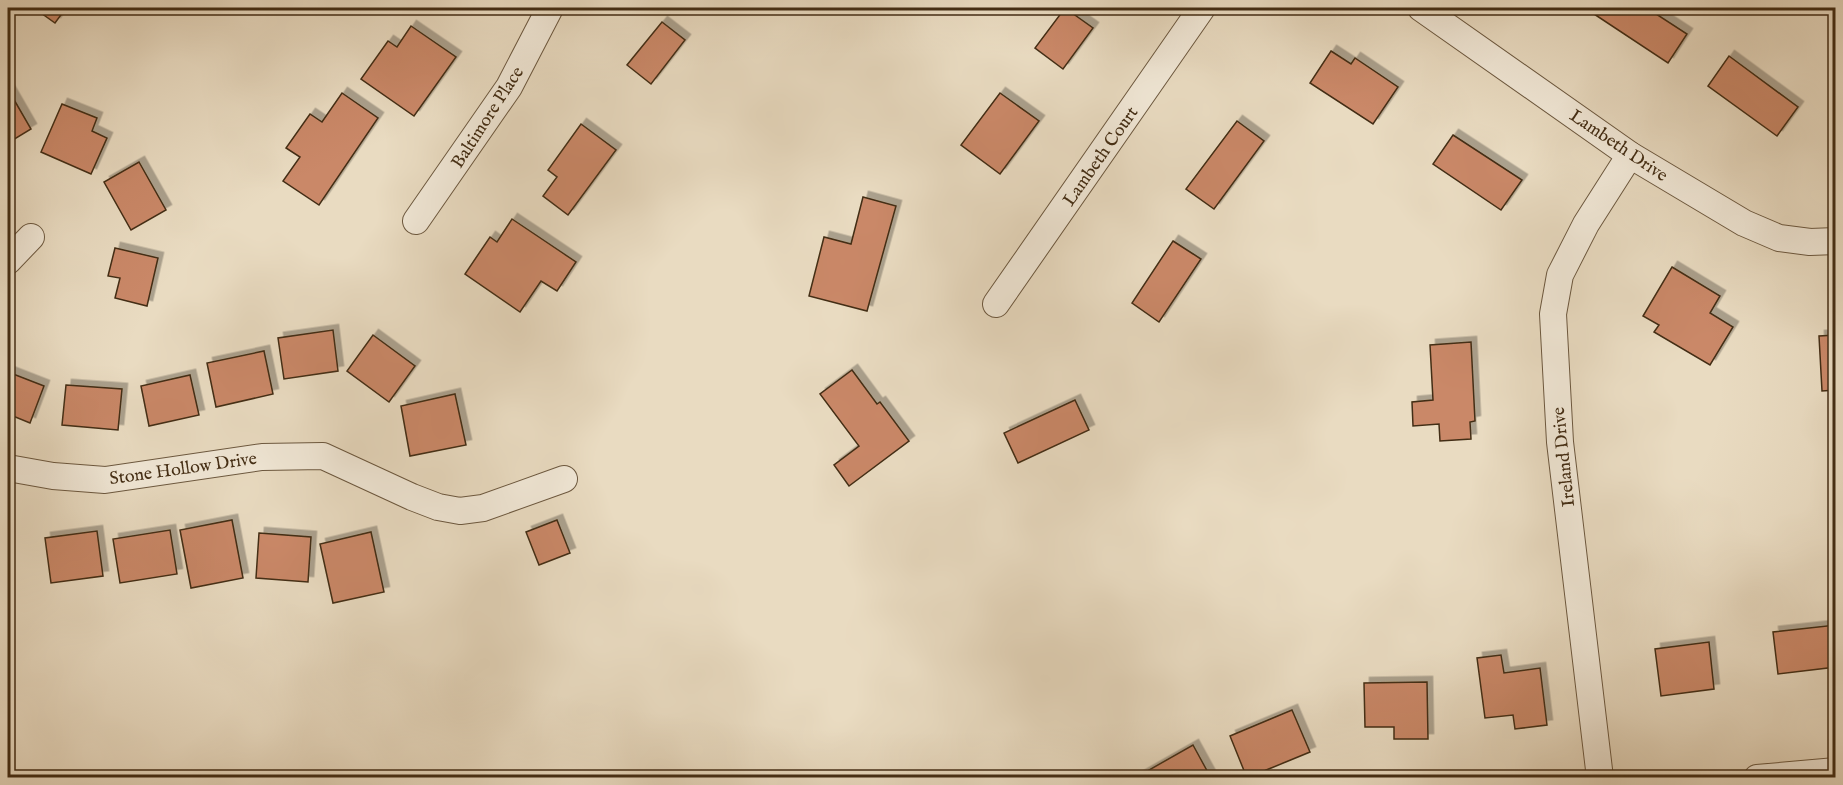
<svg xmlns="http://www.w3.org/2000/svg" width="1843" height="785" font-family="'IM FELL English',serif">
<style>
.building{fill:#ca8868;stroke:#432d14;stroke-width:1.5;filter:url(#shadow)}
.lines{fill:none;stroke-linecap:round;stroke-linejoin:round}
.minor-casing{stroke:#6c583f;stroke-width:28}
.minor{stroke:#f1e8d7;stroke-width:26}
.labels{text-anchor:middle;stroke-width:4.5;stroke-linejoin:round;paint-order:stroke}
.street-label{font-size:18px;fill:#432d14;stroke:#f1e8d7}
</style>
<defs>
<filter id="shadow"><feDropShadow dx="5.5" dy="-5.5" stdDeviation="0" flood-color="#0004"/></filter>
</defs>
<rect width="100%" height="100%" fill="#e9dbc1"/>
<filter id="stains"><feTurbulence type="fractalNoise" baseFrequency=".00333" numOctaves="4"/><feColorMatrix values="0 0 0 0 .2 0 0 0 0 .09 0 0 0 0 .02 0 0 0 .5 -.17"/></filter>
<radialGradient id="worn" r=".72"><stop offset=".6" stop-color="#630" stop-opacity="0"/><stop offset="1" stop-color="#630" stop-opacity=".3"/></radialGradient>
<!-- building -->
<g class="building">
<path d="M 34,8 L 66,8 L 55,23 Z"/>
<path d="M 1065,8 L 1093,28 L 1063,69 L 1035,48 Z"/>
<path d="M 1599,8 L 1647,8 L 1687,34 L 1668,63 L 1594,14 Z"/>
<path d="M 662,22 L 685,40 L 651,84 L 627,65 Z"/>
<path d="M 411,26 L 456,57 L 414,116 L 361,79 L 388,41 L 397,47 Z"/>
<path d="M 1331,51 L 1351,64 L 1355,58 L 1398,87 L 1373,124 L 1310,83 Z"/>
<path d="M 1729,56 L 1798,107 L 1777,136 L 1708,86 Z"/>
<path d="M 9,91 L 31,129 L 8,143 L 8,92 Z"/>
<path d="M 342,93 L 378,118 L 319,205 L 283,181 L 300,157 L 286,148 L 310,114 L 322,122 Z"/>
<path d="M 1000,93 L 1039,121 L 1000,174 L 961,145 Z"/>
<path d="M 62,104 L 97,118 L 92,131 L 107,138 L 91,174 L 41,152 Z"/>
<path d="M 1237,121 L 1264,141 L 1214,209 L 1186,189 Z"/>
<path d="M 581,124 L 616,150 L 568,215 L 543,196 L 557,177 L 548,170 Z"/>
<path d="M 1453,135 L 1522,180 L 1501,210 L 1433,164 Z"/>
<path d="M 139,162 L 166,210 L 131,230 L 104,182 Z"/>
<path d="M 863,197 L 896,206 L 867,311 L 809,296 L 824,237 L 851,244 Z"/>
<path d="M 512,219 L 576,262 L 557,291 L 541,281 L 520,312 L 465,274 L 490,237 L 497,242 Z"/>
<path d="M 1173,241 L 1201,259 L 1159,322 L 1132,303 Z"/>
<path d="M 115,248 L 158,258 L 147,306 L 115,298 L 120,278 L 108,276 Z"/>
<path d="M 1672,267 L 1720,296 L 1710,313 L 1733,327 L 1710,365 L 1654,332 L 1659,325 L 1643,316 Z"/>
<path d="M 333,330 L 338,371 L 284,379 L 278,338 Z"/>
<path d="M 373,335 L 415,366 L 389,402 L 347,371 Z"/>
<path d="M 1836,335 L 1836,390 L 1822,391 L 1819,336 Z"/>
<path d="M 1471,342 L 1475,421 L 1470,422 L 1471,439 L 1440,441 L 1439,424 L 1413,426 L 1412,402 L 1433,400 L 1430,345 Z"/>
<path d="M 264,351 L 273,394 L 216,407 L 207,363 Z"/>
<path d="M 852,370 L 877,404 L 880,402 L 909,441 L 849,486 L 834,465 L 859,446 L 820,394 Z"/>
<path d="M 8,372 L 44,386 L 30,423 L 8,414 Z"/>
<path d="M 190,375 L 199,415 L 149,426 L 141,386 Z"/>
<path d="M 66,385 L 122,389 L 118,430 L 62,425 Z"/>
<path d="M 455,394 L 466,445 L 410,456 L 401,406 Z"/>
<path d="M 1075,400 L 1089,430 L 1018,463 L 1004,433 Z"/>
<path d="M 232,520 L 243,578 L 191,588 L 180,530 Z"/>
<path d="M 557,520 L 570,553 L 539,565 L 526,532 Z"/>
<path d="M 170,530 L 177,574 L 120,583 L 113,539 Z"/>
<path d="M 97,531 L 103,576 L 51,583 L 45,538 Z"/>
<path d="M 371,532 L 384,592 L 333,603 L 320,544 Z"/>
<path d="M 259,533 L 311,537 L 308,582 L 256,578 Z"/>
<path d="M 1836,625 L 1836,667 L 1778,674 L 1773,632 Z"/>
<path d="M 1709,642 L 1714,689 L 1661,696 L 1655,649 Z"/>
<path d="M 1501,655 L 1504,673 L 1540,668 L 1547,725 L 1515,729 L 1513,715 L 1485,718 L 1477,658 Z"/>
<path d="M 1427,682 L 1428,739 L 1394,739 L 1394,727 L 1365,727 L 1364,683 Z"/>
<path d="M 1292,710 L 1310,752 L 1247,778 L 1230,736 Z"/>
<path d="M 1193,745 L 1211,778 L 1135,778 Z"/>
</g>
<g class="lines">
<defs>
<g id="minor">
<path d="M 1421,8 L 1630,155 L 1744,223 L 1779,238 L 1810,242 L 1836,241"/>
<path d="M 416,221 L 509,87 L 550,8"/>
<path d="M 8,261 L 31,237"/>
<path d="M 996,304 L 1202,8"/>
<path d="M 8,468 L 53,476 L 105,480 L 262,457 L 323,456 L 412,497 L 438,507 L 460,511 L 483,508 L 564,479"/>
<path d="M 1600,778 L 1560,442 L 1553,314 L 1560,275 L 1586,224 L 1630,155"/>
<path d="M 1757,778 L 1836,771"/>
</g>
</defs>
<!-- minor casing -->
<use href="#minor" class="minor-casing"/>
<!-- minor -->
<use href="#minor" class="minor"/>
</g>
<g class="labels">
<!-- street labels -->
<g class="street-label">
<text transform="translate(487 117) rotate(-57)" y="6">Baltimore Place</text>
<text transform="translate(1619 145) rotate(34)" y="6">Lambeth Drive</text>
<text transform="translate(1100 156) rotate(-55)" y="6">Lambeth Court</text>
<text transform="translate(1563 457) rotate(-96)" y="6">Ireland Drive</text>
<text transform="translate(183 468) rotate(-8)" y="6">Stone Hollow Drive</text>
</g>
</g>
<!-- margin -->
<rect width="1843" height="785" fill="none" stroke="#e9dbc1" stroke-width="30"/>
<rect x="9" y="9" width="1825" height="767" fill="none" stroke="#432d14" stroke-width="3"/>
<rect x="15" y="15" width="1813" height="755" fill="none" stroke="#432d14" stroke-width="1.5"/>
<rect width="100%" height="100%" filter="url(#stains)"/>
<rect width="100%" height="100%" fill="url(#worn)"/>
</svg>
